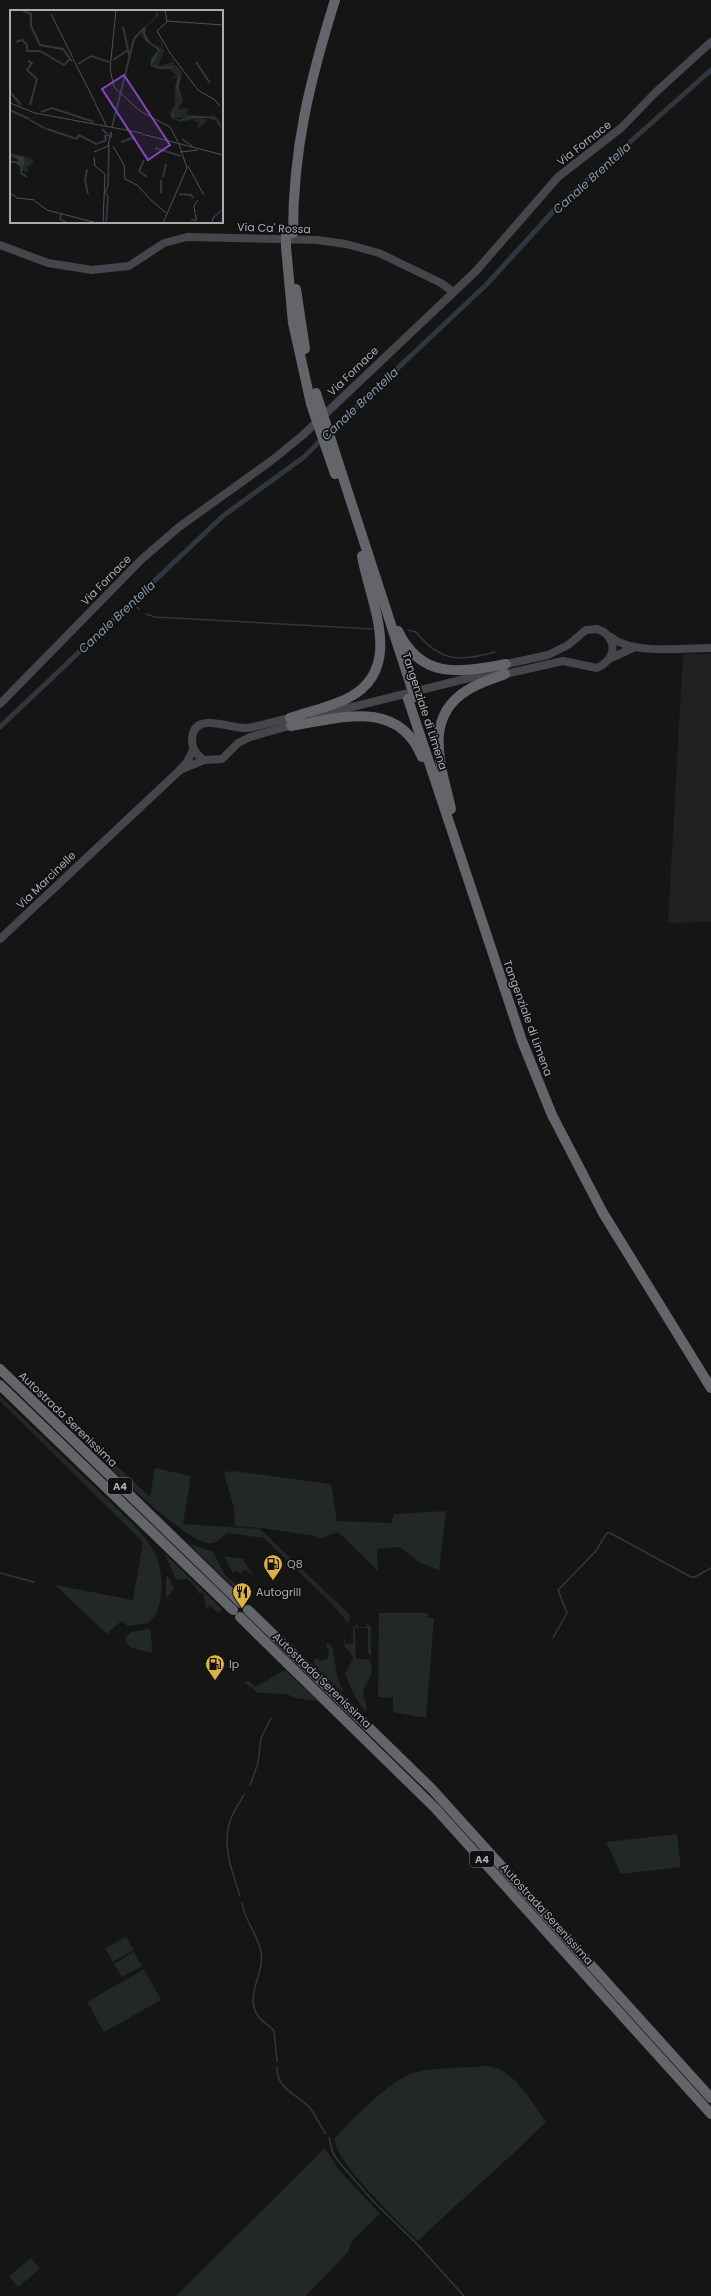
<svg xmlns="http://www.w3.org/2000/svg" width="711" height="2296" font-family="Poppins,sans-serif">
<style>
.built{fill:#212123}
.green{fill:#222823}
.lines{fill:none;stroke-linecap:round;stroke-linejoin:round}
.stream{stroke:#30373e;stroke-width:1.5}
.canal{stroke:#30373e;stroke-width:5}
.secondary{stroke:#45464b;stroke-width:8}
.highway{stroke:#63656b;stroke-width:10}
.highway-bridge{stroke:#63656b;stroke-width:10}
.labels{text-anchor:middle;stroke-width:3.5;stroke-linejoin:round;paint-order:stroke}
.shield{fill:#101011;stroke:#7a7d84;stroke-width:1}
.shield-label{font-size:10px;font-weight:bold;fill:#a8acb5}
.street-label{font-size:11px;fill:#a8acb5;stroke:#101011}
.poi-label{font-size:11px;fill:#a8acb5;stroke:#101011;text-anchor:start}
.water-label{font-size:12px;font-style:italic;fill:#8497ac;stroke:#101011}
.inset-river{fill:none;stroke:#30373e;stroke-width:2}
.inset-road{fill:none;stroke:#505156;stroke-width:1}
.view{fill:#8446bd;fill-opacity:0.15;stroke:#8446bd;stroke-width:2}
.inset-edge{fill:none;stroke:#a8acb5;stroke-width:2}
</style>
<rect width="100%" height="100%" fill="#151516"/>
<!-- built -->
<path class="built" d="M 683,654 L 711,654 L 711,922 L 668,923 Z"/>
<!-- green -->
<g class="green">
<path d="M 0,1396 L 135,1526 C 142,1534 150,1543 155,1553 C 164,1572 166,1609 148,1623 L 128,1626 L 121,1621 L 107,1634 L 55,1585 L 133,1600 L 143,1542 L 0,1401 Z"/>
<path d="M 60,1413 L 150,1497 L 155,1468 L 191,1476 L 183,1524 L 260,1529 L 350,1615 L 348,1623 L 332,1604 L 264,1538 L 228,1533 C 220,1536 218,1545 207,1543 C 179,1539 82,1440 57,1416 Z"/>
<path d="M 233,1471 L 331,1484 L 337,1521 L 391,1523 L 394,1514 L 446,1511 L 439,1570 L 419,1562 L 400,1547 L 377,1549 L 378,1571 L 338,1532 L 319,1539 L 315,1536 L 262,1528 L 235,1526 L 234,1508 L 224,1474 L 225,1472 Z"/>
<path d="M 189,1544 L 213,1552 L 225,1575 L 249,1594 L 245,1598 Z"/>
<path d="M 165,1554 L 222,1609 L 218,1613 L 210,1605 L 206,1609 L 203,1593 L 198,1593 L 198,1590 L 187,1579 L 176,1580 Z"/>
<path d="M 224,1556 L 243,1559 L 253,1576 L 245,1569 L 240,1574 L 236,1570 L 233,1573 Z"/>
<path d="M 168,1576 L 174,1589 L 166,1599 L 166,1578 Z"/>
<path d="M 379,1613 L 427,1613 L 428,1618 L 434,1618 L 426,1718 L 393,1712 L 393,1698 L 378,1697 Z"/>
<path d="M 358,1623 L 358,1627 L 367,1627 L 367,1623 L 371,1627 L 371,1656 L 368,1653 L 368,1628 L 355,1628 L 356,1659 L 368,1659 C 378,1671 366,1681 363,1692 L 367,1709 L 365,1711 L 355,1697 L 345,1674 L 353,1659 L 351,1653 L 344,1646 L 344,1632 L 345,1644 L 353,1644 L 353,1628 Z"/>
<path d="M 149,1629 L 151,1632 L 152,1653 L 132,1648 L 127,1644 L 125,1637 L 131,1632 Z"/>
<path d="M 328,1642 L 333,1649 L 336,1671 L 343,1693 L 313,1664 L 315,1658 L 322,1661 L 328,1658 L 329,1651 L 326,1645 Z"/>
<path d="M 285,1670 L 317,1700 L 317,1701 L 295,1698 L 287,1694 L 258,1693 L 244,1682 L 249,1681 L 255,1687 Z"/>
<path d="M 677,1834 L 681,1867 L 621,1874 L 606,1842 Z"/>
<path d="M 126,1937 L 134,1950 L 113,1962 L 105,1948 Z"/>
<path d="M 134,1952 L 142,1966 L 122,1977 L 114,1964 Z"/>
<path d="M 144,1969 L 161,2000 L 104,2032 L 87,2002 Z"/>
<path d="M 487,2066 C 513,2068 532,2102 546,2122 C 505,2163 460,2200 418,2241 C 401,2224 332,2160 335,2138 C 350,2121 392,2079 413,2073 C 434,2067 464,2068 487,2066 Z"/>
<path d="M 325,2148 L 338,2169 L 380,2214 L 351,2242 L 348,2252 L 306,2296 L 176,2296 Z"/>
<path d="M 31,2258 L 40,2269 L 18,2287 L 9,2276 Z"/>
</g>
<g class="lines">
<!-- stream -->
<g class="stream">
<path d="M 131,602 L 139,609"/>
<path d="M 146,614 L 155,617 L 373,629"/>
<path d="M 408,630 L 416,632 C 440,662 460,662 495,652"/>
<path d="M 0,1573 L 34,1582"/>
<path d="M 553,1638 L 567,1613 L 558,1590 L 595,1552 L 607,1533 L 610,1533 L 691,1577 L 695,1577 L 711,1568"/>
<path d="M 250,1785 L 258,1763 L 261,1738 L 271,1718"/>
<path d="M 240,1896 C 232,1872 220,1841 232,1816 C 235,1809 240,1802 244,1795"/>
<path d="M 242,1903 C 245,1921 258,1935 261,1952 C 265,1974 244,1995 258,2016 C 262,2022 269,2025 274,2031 L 277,2061"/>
<path d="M 277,2067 C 276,2089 297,2094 309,2107 C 316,2115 320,2126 326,2134"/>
<path d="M 329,2138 L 333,2153 L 338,2161 L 373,2201 L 417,2244 L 464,2296"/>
</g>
<!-- canal -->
<g class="canal">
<path d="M 329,433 L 487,284 L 559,205 L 711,70"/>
<path d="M 0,727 L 223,516 L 304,457 L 323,438"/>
</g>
<!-- secondary -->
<g class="secondary">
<path d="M 0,245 L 48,263 L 92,270 L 129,266 L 164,243 L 187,237 L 317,240 L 346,244 L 379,253 L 441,283 L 453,292"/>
<path d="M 611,637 C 632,655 683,648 711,648"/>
<path d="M 611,658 L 633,648"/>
<path d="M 0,704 L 142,559 L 179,527 L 271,461 L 303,435 L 476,271 L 558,177 L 621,128 L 655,93 L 711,42"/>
<path d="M 317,713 L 340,710 L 481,675 L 506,664 L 548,655 L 568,645 L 586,630 L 597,629 L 604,632 C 618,644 614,660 597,668 L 563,661 L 505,674 L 481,675"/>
<path d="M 296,717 C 279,719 263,726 247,728 C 232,730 193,709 192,740 C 192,749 196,754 204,760 L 222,759 L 238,743 L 250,737 L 296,724"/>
<path d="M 314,718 L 340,710"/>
<path d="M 193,750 L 187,762 L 180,770 L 204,760"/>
<path d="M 0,939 L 180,770"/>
</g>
<!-- highway -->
<g class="highway">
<path d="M 293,233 C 293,148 310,80 335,0"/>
<path d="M 286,247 L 293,323 L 311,404"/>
<path d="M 296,289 L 305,349"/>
<path d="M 340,468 L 411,686"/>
<path d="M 398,631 C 422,681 461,672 506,664"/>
<path d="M 408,699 L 522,1041 L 552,1115 L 603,1213 L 711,1388"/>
<path d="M 290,718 C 309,711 332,707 350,697 C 405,667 370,602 362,556"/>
<path d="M 291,726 C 340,718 398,698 422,757"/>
<path d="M 451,809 C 442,768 422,719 466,691 C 478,683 492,679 505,674"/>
<path d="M 0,1369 L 241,1603"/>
<path d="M 0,1385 L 233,1610"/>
<path d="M 248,1610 L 432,1789 L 711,2098"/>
<path d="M 240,1617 L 435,1808 L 711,2114"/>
</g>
<!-- highway-bridge -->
<g class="highway-bridge">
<path d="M 286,232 L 286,247"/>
<path d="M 316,393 L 340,468"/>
<path d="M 311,404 L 335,474"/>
<path d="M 411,686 L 415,697"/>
</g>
</g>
<!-- icons -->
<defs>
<symbol id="fuel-pin" viewBox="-11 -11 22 30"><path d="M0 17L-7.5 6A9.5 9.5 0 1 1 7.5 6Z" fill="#dbb148" stroke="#101011"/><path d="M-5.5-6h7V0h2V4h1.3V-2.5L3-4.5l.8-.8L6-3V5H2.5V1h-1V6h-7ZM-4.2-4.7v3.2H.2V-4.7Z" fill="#111"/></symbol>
<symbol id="restaurant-pin" viewBox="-11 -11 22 30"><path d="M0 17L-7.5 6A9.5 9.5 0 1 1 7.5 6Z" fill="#dbb148" stroke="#101011"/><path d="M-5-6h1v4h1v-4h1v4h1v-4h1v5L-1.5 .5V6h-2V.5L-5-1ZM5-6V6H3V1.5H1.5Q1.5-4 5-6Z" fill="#111"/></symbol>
</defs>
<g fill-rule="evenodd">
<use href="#fuel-pin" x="262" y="1553" width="22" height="30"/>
<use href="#restaurant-pin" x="231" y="1581" width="22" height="30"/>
<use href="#fuel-pin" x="204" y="1653" width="22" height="30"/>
</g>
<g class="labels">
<!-- shield labels -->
<g class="shield">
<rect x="108" y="1478" width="24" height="16" rx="3"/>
<rect x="470" y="1851" width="24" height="16" rx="3"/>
</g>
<g class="shield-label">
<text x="120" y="1490">A4</text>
<text x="482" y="1863">A4</text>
</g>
<!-- street labels -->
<g class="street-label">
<text transform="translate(584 143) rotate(-38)" y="4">Via Fornace</text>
<text transform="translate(274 228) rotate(2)" y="4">Via Ca' Rossa</text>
<text transform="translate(353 371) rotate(-44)" y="4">Via Fornace</text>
<text transform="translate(106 580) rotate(-45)" y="4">Via Fornace</text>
<text transform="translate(425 711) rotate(72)" y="4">Tangenziale di Limena</text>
<text transform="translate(46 880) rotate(-44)" y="4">Via Marcinelle</text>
<text transform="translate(528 1018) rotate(70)" y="4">Tangenziale di Limena</text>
<text transform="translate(68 1419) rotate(44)" y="4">Autostrada Serenissima</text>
<text transform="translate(322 1680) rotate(44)" y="4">Autostrada Serenissima</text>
<text transform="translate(547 1914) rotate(48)" y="4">Autostrada Serenissima</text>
</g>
<!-- poi labels -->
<g class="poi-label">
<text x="287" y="1568">Q8</text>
<text x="256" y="1596">Autogrill</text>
<text x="229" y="1668">Ip</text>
</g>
<!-- water labels -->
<g class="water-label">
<text transform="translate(592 178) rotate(-42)" y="4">Canale Brentella</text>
<text transform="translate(360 404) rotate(-43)" y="4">Canale Brentella</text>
<text transform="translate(117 617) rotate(-43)" y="4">Canale Brentella</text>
</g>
</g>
<!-- overview -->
<g transform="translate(10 10)">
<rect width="213" height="213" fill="#151516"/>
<path d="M 133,19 L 136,31 L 148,40 L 141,56 L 153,59 L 165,57 L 169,63 L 166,77 L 171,91 L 164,101 L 162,108 L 169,111 L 182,108 L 201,109 L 209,113 L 213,121 L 206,112 L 200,109 L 195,109 L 197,111 L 189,118 L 187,115 L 189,112 L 184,112 L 185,109 L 170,112 L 162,109 L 159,103 L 165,95 L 165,76 L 168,67 L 162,69 L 166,65 L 159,59 L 147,59 L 141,56 L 140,41 L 135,34 L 140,40 L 141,48 L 148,40 L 134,30 L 131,25 ZM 151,30 L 152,32 L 153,36 L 152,39 L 155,39 L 148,56 L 164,52 L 164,55 L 168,57 L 172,62 L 169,77 L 173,91 L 168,99 L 178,98 L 180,102 L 178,99 L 176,103 L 179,105 L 201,106 L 204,104 L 213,117 L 202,107 L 164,108 L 163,103 L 172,91 L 168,77 L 170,64 L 165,56 L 152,57 L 142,54 L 150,39 L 139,31 L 151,38 L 151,31 L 147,32 ZM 0,143 L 17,147 L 20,146 L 17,151 L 20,149 L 24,150 L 19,157 L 17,156 L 18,163 L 11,160 L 9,155 L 7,157 L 8,149 L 0,147 Z" fill="#222823"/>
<path d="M 147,0 L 148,5 L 136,17 L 135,24 L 141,33 L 150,39 L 142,55 L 152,57 L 165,56 L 169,60 L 170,69 L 168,77 L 172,91 L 164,102 L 164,108 L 169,110 L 183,106 L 202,107 L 208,110 L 213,119 L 207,111 L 200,108 L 182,108 L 170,111 L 162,108 L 163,102 L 171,91 L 166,77 L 169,61 L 165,57 L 153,59 L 141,56 L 141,51 L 148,40 L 136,31 L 133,23 L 133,19 L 146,6 ZM 0,144 L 14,147 L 14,156 L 8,152 L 8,149 Z" fill="#30373e"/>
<path class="inset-river" d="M 12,0 L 21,4 L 21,16 L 30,35 L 53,39 L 60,49M 113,17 L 118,39M 6,32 L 12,30 L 17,35 L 17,41 L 30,41 L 54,55 L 60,49 L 62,51M 103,50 L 118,40 L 120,48M 18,51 L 22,53 L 17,60 L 27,69M 186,52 L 200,73M 68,54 L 81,46 L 99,52M 0,82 L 11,95M 20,95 L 27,69M 0,100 L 19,109M 31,102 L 42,98 L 84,112M 20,110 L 36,119M 102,117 L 124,29 L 134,18M 37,119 L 67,129M 92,119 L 98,125 L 95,126 L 96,130M 67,129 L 69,125 L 86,134 L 97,130M 111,132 L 125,127M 145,138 L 171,146M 134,150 L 129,161 L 137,167M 0,152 L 6,152 L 12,156 L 11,163 L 17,167M 77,159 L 75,171 L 78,184M 153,167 L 156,154M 151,170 L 151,183M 169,184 L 181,185 L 183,188M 51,204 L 50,209 L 57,213M 96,213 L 98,187 L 95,182 L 98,176 L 99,135"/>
<path class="inset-road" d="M 106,0 L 100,59 L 104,77 L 130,101 L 160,117 L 168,132M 155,0 L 157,12 L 147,21 L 160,43M 41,4 L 63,48M 157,11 L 213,15M 160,43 L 188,80 L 205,90 L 210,96M 63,49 L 85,92M 0,93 L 25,103 L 132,123M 85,93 L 97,117M 132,124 L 213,145M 172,129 L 182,136M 103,136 L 114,155 L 115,169 L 121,172M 84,142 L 98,136 L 101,122 L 101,128M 170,142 L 188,140M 84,147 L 85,156 L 95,164 L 93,213M 178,156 L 188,174M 121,172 L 127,175 L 140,189M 187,173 L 194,185M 0,183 L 7,188 L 25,190M 140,189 L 156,203M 25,191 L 37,200 L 87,213M 185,203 L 184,196 L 188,190M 181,210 L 187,210 L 185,204M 153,213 L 177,158 L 169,134M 202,213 L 203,208 L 213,199"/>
<path class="view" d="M 114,65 L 160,135 L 138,150 L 92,79 Z"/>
<rect width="213" height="213" class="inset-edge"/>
</g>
</svg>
